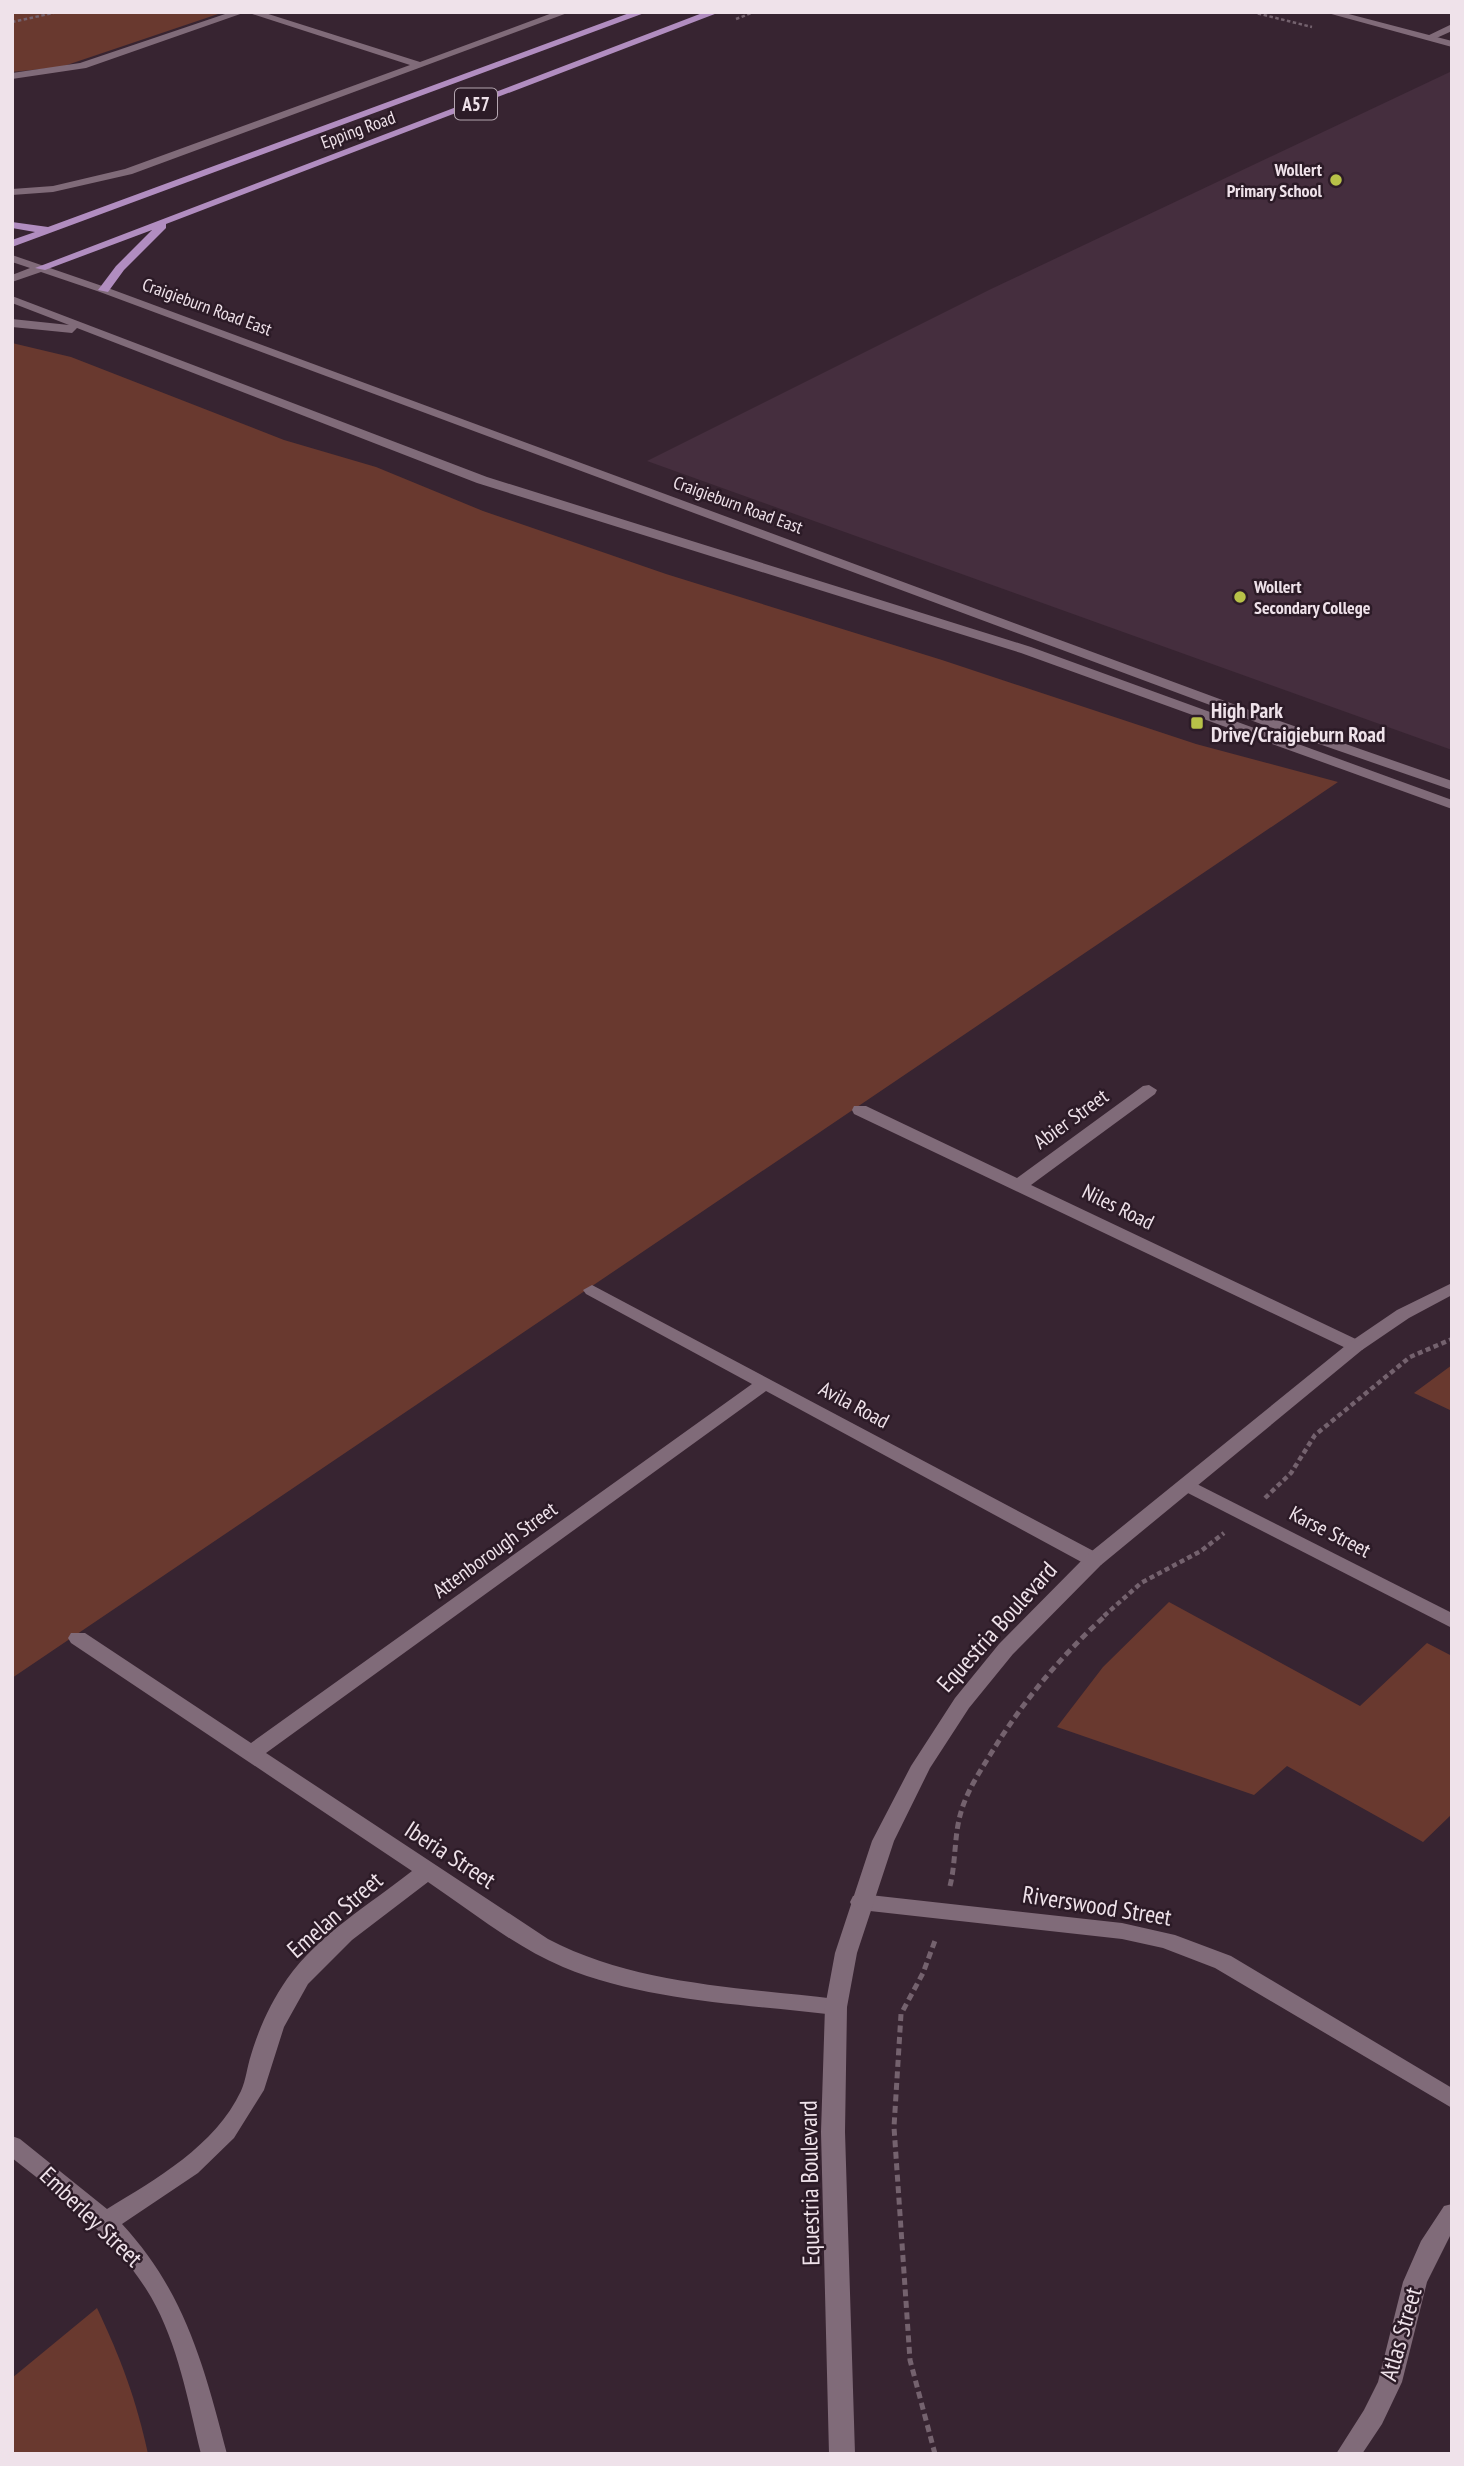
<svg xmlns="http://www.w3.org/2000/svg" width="1464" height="2466" font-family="'PT Sans Narrow',sans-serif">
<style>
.built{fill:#452e3e}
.green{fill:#69392f}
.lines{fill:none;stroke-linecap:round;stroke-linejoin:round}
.path-far2{stroke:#74626e;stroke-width:2.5;stroke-dasharray:3.5 2.5;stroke-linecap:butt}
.path-far1{stroke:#74626e;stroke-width:4.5;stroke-dasharray:5 3.5;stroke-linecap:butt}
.path{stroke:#74626e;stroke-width:5;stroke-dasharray:7 4.5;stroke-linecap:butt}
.lane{fill:#806b79;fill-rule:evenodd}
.street{fill:#806b79;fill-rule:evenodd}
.secondary{fill:#806b79;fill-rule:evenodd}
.primary{fill:#b18dc0;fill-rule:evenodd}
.poi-dot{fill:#b7c148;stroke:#2c1b27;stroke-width:2.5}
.labels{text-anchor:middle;stroke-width:5;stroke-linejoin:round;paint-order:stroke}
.far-street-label{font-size:18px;fill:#efe2ea;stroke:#2c1b27}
.far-poi-label{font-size:18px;font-weight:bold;fill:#efe2ea;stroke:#2c1b27;text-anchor:end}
.shield{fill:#2c1b27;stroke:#b4a6b0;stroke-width:2}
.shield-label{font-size:19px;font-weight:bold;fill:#efe2ea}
.poi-label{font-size:21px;font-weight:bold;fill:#efe2ea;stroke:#2c1b27;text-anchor:start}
.street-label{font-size:21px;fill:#efe2ea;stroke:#2c1b27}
.near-street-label{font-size:24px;fill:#efe2ea;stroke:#2c1b27}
</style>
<rect width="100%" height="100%" fill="#372431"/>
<!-- built -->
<path class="built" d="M 1452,71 L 1452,750 L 647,461 L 991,289 Z"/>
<!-- green -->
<g class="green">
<path d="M 12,12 L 224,12 L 61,67 L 12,72 Z"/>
<path d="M 12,343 L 71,357 L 284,440 L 376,467 L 483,511 L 666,574 L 942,660 L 1196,744 L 1338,782 L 12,1678 Z"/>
<path d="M 1452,1365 L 1452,1411 L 1414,1393 Z"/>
<path d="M 1169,1602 L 1360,1706 L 1427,1643 L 1452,1656 L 1452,1814 L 1423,1842 L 1287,1766 L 1254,1795 L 1057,1727 L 1103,1667 Z"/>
<path d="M 97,2308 C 121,2359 136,2399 148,2454 L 12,2454 L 12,2378 Z"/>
</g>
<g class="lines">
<!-- path-far2 -->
<g class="path-far2">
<path d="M 1252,12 L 1312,27"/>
<path d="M 736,19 L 754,12"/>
<path d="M 12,22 L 58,12"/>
</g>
<!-- path-far1 -->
<g class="path-far1">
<path d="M 1265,1498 L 1291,1473 L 1315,1435 L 1410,1357 L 1452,1339"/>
<path d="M 1104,1616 L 1141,1583 L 1201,1551 L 1224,1533"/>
</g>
<!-- path -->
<g class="path">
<path d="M 950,1886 C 956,1862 954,1835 961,1812 C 967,1791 979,1773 990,1755 C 1023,1701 1060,1657 1106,1615"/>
<path d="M 935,2454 L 910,2360 L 894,2127 L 901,2014 L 923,1973 L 936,1938"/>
</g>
<!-- lane -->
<path class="lane" d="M 1452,24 L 1452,31 L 1432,40 L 1423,38 Z"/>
<!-- street -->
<g class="street">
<path d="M 231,12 L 246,12 L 86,68 L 12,79 L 12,73 L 80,63 Z"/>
<path d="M 246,12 L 262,12 L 420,62 L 555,12 L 570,12 L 132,174 L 53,192 L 12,195 L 12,189 L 53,186 L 125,169 L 410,65 Z"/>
<path d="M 1149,1085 L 1157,1090 L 1155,1094 L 1031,1185 L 1362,1342 L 1365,1346 L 1362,1350 L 1350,1350 L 854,1114 L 852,1110 L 854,1106 L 866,1106 L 1017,1178 L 1143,1086 Z"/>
<path d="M 592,1285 L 1101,1555 L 1104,1560 L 1101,1565 L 1087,1565 L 766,1391 L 266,1753 L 548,1939 C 636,1985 739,1987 836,1999 L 844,2001 L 847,2007 L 844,2013 L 836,2015 C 746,2004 648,2002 563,1967 C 515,1947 471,1911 428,1882 L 352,1940 L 308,1984 L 284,2027 L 264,2090 L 234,2138 L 198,2173 L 122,2224 C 185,2292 204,2366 227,2454 L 201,2454 C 188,2401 178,2344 151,2297 C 117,2239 64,2199 12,2158 L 12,2136 L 20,2139 L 107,2209 C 156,2179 215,2146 241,2091 C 246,2080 247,2067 251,2055 C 259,2028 271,2002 287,1979 C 319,1934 369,1905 412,1871 L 71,1643 L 68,1638 L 71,1633 L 85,1633 L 251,1743 L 752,1384 L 586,1294 L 583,1290 Z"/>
<path d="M 1187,1479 L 1452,1613 L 1452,1628 L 1180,1489 L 1177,1485 L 1180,1481 Z"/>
<path d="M 861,1894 L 1122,1923 L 1175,1935 L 1231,1956 L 1452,2088 L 1452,2108 L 1215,1968 L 1163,1948 L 1122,1939 L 861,1910 L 853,1908 L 850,1902 L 853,1896 Z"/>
<path d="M 1452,2204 L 1452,2232 L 1427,2282 L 1402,2382 L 1382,2424 L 1362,2454 L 1336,2454 L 1364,2410 L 1378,2382 L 1403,2282 L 1421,2241 L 1444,2206 Z"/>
</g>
<!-- secondary -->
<g class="secondary">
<path d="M 1324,12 L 1341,12 L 1452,41 L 1452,47 Z"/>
<path d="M 12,255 L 108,288 L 1271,718 L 1452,781 L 1452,790 L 1261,724 L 100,292 L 41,272 L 12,282 L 12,275 L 30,268 L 12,262 Z"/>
<path d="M 12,296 L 487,477 L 1031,647 L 1452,800 L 1452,809 L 1021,653 L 477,483 L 77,328 L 72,333 L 12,327 L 12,319 L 69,325 L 12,303 Z"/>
<path d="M 1452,1283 L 1452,1295 L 1409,1318 L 1362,1350 L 1101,1565 L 1013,1654 L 969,1708 L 930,1768 L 894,1841 L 857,1953 L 847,2007 L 845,2132 L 855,2454 L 829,2454 L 821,2132 L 825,2007 L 835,1953 L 872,1841 L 911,1766 L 955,1698 L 999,1644 L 1087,1555 L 1350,1342 L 1397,1310 Z"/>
</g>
<!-- primary -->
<g class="primary">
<path d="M 632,12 L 647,12 L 12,247 L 12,240 L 35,232 L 12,228 L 12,222 L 48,227 Z"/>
<path d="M 705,12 L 720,12 L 166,224 L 166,228 L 124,270 L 108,292 L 98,290 L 116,266 L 152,230 L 45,270 L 35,268 Z"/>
</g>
</g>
<!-- markers -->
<g class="poi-dot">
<circle cx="1336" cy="180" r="7"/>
<circle cx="1240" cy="597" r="7"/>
<rect x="1190" y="716" width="14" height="14" rx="3.5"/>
</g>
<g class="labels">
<!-- far-street labels -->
<g class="far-street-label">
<text transform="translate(358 130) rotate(-20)" y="6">Epping Road</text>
<text transform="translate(207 307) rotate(20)" y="6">Craigieburn Road East</text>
<text transform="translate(738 505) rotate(20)" y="6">Craigieburn Road East</text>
</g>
<!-- far-poi labels -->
<g class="far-poi-label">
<text x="1322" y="176">Wollert<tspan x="1322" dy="21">Primary School</tspan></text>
<text x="1254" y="593" text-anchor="start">Wollert<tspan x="1254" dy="21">Secondary College</tspan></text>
</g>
<!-- shield labels -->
<rect class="shield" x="455" y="88.5" width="42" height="31" rx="5"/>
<g class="shield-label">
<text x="476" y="111">A57</text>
</g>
<!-- poi labels -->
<g class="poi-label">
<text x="1211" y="718">High Park<tspan x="1211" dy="24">Drive/Craigieburn Road</tspan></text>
</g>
<!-- street labels -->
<g class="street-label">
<text transform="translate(1071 1119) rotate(-36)" y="7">Abier Street</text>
<text transform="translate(1118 1207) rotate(26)" y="7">Niles Road</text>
<text transform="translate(854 1405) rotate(28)" y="7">Avila Road</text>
<text transform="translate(1330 1532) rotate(27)" y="7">Karse Street</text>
<text transform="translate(495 1550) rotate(-36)" y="7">Attenborough Street</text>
</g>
<!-- near-street labels -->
<g class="near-street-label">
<text transform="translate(997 1627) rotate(-48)" y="8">Equestria Boulevard</text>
<text transform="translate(450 1855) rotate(33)" y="8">Iberia Street</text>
<text transform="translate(1097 1906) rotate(9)" y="8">Riverswood Street</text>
<text transform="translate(335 1915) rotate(-41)" y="8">Emelan Street</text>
<text transform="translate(810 2183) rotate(-91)" y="8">Equestria Boulevard</text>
<text transform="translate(91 2217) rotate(44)" y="8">Emberley Street</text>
<text transform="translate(1401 2334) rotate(-74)" y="8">Atlas Street</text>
</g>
</g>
<!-- border -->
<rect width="1464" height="2466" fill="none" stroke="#efe2ea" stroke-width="28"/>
</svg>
